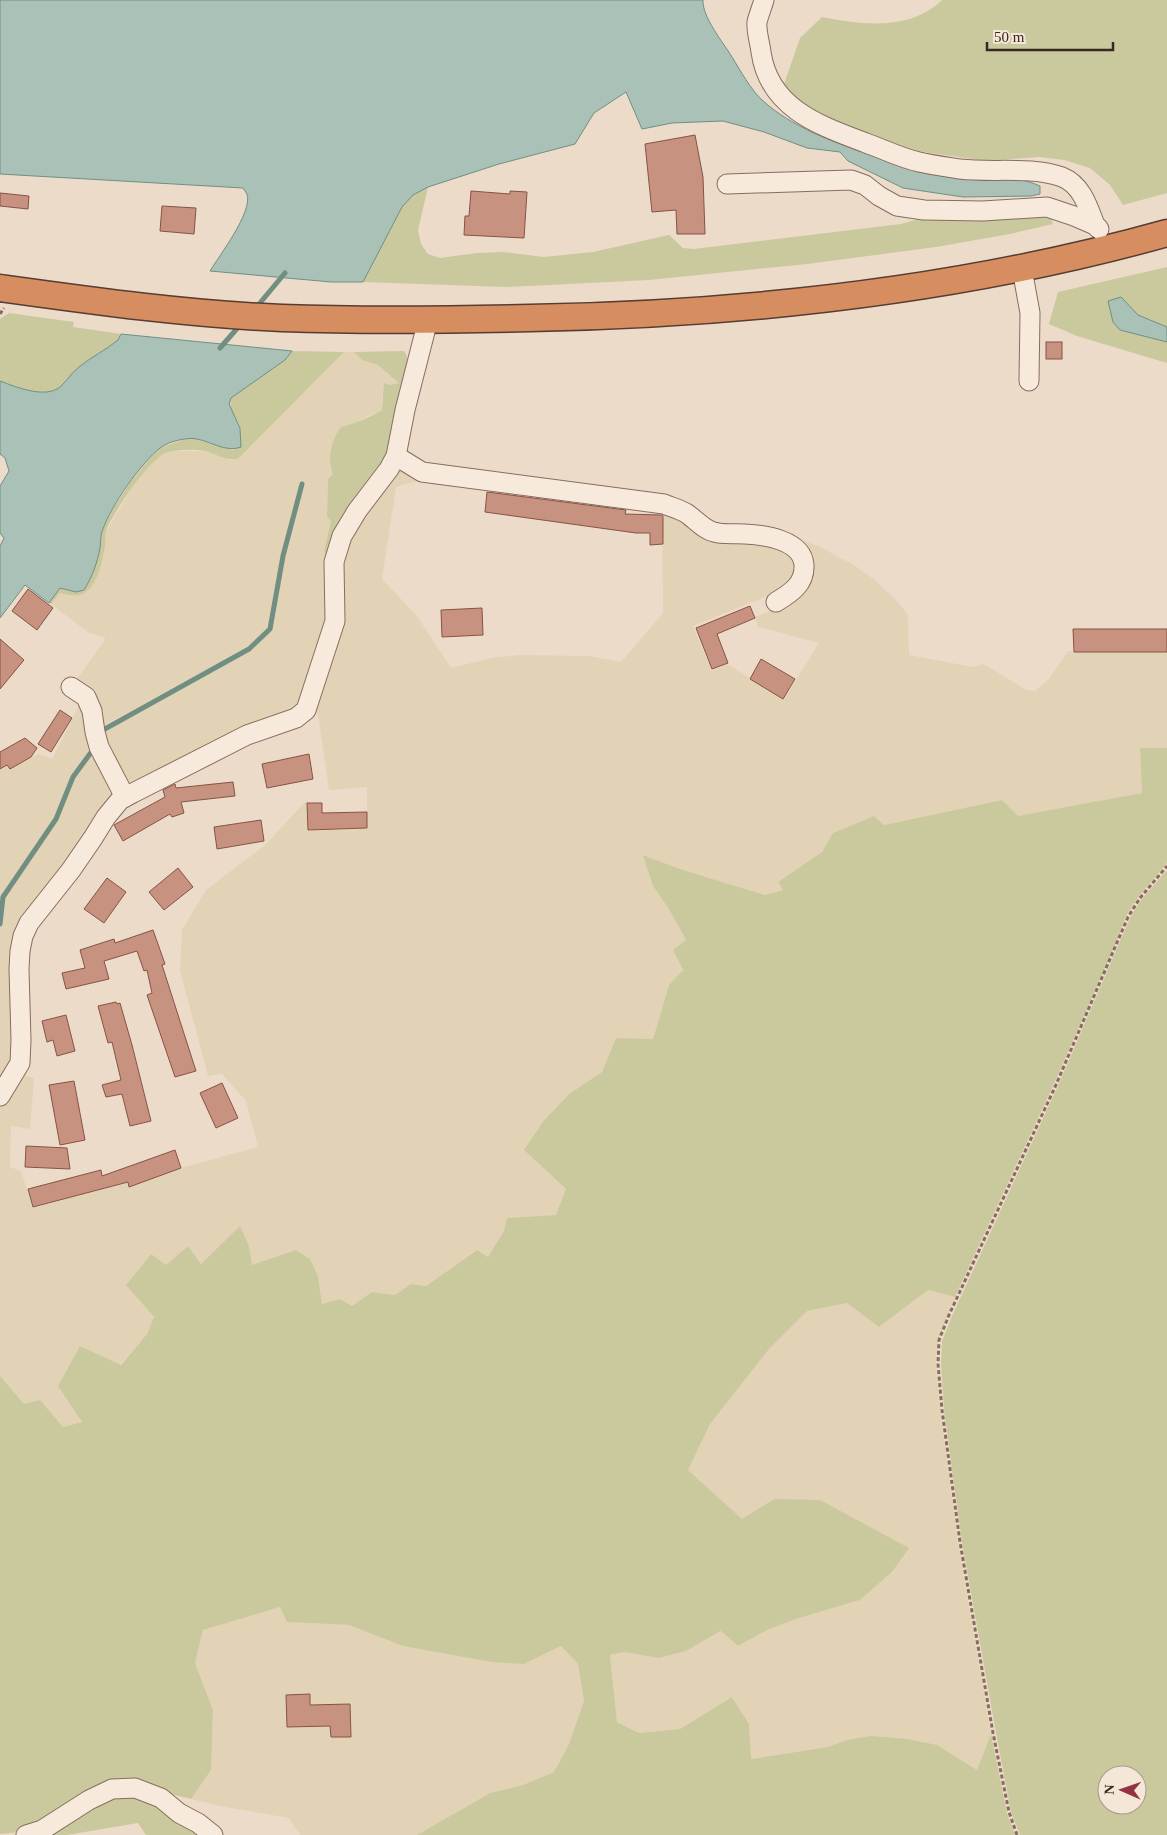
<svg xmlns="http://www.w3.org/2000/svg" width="1167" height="1835" font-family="Georgia,serif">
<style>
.farmland{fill:#e2d3b6}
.green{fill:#cac89d;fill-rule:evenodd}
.water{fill:#a9c1b6;stroke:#708f82}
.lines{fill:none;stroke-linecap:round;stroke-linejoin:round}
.stream{stroke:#708f82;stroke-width:5}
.building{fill:#c89281;stroke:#865345}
.minor-casing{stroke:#886d5e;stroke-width:21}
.highway-casing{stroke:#563c32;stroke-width:29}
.path{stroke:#886d5e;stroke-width:3;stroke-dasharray:4 2.5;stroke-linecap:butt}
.minor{stroke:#f7eadc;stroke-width:19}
.highway{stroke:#d68d5f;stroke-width:26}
</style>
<rect width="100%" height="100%" fill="#ecdbc9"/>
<!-- farmland -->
<g class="farmland">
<path d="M 344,352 L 354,352 L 362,360 L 378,365 L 400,384 L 390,385 L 382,399 L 382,410 L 376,414 L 368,416 L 351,425 L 341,427 L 331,467 L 333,474 L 328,479 L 327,516 L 331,521 L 324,551 L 329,561 L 329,609 L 300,703 L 288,713 L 129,785 L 102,732 L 249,651 L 270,632 L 274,623 L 285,556 L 304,482 L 300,482 L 281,556 L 271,621 L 265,633 L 249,647 L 101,727 L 77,679 L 104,641 L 105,637 L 89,633 L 51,604 L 60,593 L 72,595 L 95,581 L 105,546 L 106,532 L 132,488 L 147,468 L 156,459 L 166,453 L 177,451 L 204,451 L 231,460 L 238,459 Z"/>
<path d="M 393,467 L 406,472 L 417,481 L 396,487 L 382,579 L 417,616 L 451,668 L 492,658 L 519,655 L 589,656 L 621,662 L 663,613 L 662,513 L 680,517 L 702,536 L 758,541 L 781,546 L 792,551 L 797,559 L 798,570 L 794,581 L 785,589 L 693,626 L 712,671 L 727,664 L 784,699 L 819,643 L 758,627 L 755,617 L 783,606 L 798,592 L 804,584 L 810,562 L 809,553 L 804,545 L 795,538 L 818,546 L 854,565 L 876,581 L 896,600 L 908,615 L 909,655 L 973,667 L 984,664 L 1026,690 L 1035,691 L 1048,680 L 1068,651 L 1167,652 L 1167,748 L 1140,748 L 1142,793 L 1018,817 L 1002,800 L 883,825 L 874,816 L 833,833 L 822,852 L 778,882 L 783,890 L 765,895 L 680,869 L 644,855 L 653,886 L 669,909 L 686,940 L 673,950 L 683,970 L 669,985 L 653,1039 L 616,1038 L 602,1072 L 569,1094 L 544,1119 L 524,1150 L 566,1189 L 557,1215 L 507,1218 L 504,1231 L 488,1257 L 476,1250 L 426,1286 L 411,1284 L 396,1295 L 372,1292 L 352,1306 L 340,1299 L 322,1304 L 318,1276 L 310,1259 L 297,1250 L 252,1265 L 249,1246 L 240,1226 L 201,1264 L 188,1246 L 166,1266 L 151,1254 L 126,1285 L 154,1317 L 147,1334 L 120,1365 L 80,1347 L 58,1386 L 82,1422 L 63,1427 L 40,1400 L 24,1404 L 0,1376 L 0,1102 L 17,1073 L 34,1078 L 30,1129 L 11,1126 L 10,1167 L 21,1171 L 33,1208 L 258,1147 L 246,1101 L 222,1074 L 208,1076 L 180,970 L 182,930 L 206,890 L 265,845 L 307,800 L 308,831 L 367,829 L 367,787 L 329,790 L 318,714 L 309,712 L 338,622 L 337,562 L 345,537 L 359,513 Z"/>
<path d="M 79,706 L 87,718 L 94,746 L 72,776 L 55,818 L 2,897 L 0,917 L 0,770 L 39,754 L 52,759 Z"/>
<path d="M 96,749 L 114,796 L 29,917 L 16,1052 L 0,1088 L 0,925 L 4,898 L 56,819 L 79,769 Z"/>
<path d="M 928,1290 L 955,1297 L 938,1340 L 936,1364 L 940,1410 L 958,1543 L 991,1734 L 977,1770 L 937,1745 L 847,1740 L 828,1747 L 750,1759 L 749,1724 L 732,1697 L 680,1729 L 639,1733 L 617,1722 L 610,1655 L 624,1652 L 659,1658 L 686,1651 L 722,1631 L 738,1646 L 767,1630 L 799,1618 L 860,1600 L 892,1572 L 908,1548 L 774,1499 L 742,1519 L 688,1470 L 710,1424 L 769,1349 L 807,1311 L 847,1303 L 879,1327 Z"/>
<path d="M 280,1607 L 287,1622 L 349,1625 L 403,1646 L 524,1664 L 561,1646 L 578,1664 L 584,1701 L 569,1744 L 554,1772 L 523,1785 L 490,1793 L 417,1835 L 300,1835 L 289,1818 L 220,1806 L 191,1799 L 211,1770 L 213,1710 L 195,1663 L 203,1630 Z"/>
</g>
<!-- green -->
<g class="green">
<path d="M 942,0 L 1167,0 L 1167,193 L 1123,205 L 1110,185 L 1090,168 L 1064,160 L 1039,157 L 986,161 L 910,150 L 800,106 L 783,87 L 800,38 L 822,17 C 863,25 910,31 942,0 Z"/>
<path d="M 428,187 L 418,230 L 421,244 L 428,254 L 440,258 L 477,253 L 503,252 L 544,257 L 593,252 L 669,235 L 683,248 L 694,249 L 901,224 L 929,216 L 1041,216 L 1051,218 L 1053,224 L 1010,234 L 936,247 L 807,264 L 649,280 L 506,287 L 363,282 L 402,207 L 413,195 Z"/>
<path d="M 1167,267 L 1167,327 L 1138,315 L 1120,330 L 1167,342 L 1167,363 L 1077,336 L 1049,324 L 1058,292 Z"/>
<path d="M 9,313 L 74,322 L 73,327 L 121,334 L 118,340 C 106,350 91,357 79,367 C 71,373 67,381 60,387 C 45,399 16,387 0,381 L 0,319 Z"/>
<path d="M 292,351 L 344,352 L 238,459 C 226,461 216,454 205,451 C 194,449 177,449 166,453 C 149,459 113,513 106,531 C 105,536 106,541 105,546 C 102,562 97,591 79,595 C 73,596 66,594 60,593 L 51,604 L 49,603 L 60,588 L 100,546 L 102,530 L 113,509 L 130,483 L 150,458 L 161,447 L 186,439 L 194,439 L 234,450 C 253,420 226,421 231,398 L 285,360 Z"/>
<path d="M 404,351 L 407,356 L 408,364 L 389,452 L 359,491 L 346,513 L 329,561 L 324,551 L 331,521 L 327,516 L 328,479 L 333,474 C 327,458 331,441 341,427 C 351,425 376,415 382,410 L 384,383 L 390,385 L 399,383 L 378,365 L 362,360 L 354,352 Z"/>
<path d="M 1140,748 L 1167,748 L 1167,863 L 1138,897 L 1126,916 L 1115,945 L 1053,1086 L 955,1297 L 928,1290 L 879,1327 L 847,1303 L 807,1311 L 769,1349 L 710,1424 L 688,1470 L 742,1519 L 774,1499 L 820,1500 L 909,1548 L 892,1572 L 860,1600 L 799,1618 L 767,1630 L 738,1646 L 721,1631 L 686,1651 L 659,1658 L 624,1652 L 610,1655 L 617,1722 L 639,1733 L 680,1729 L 732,1697 L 749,1724 L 751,1759 L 828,1747 L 847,1740 L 871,1736 L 907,1739 L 937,1745 L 977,1770 L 991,1734 L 1007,1813 L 1015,1835 L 417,1835 L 490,1793 L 523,1785 L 554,1772 L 569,1744 L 584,1701 L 578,1664 L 561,1646 L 524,1664 L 492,1662 L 403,1646 L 349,1625 L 287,1622 L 280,1607 L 203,1630 L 195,1663 L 213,1710 L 211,1770 L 191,1799 L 163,1792 L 146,1785 L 20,1832 L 0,1834 L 0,1376 L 24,1404 L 40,1400 L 63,1427 L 82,1422 L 58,1386 L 80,1346 L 121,1365 L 147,1334 L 154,1317 L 126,1285 L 151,1254 L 166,1265 L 188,1246 L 201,1264 L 240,1226 L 249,1246 L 252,1265 L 296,1250 L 310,1259 L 318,1276 L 322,1304 L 340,1299 L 352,1306 L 372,1292 L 395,1295 L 411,1284 L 426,1286 L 477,1250 L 488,1257 L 504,1231 L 507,1218 L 556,1215 L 566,1189 L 524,1150 L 544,1120 L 569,1094 L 602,1072 L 616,1038 L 653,1039 L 669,985 L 683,970 L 673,950 L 686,940 L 669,909 L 653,886 L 643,855 L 680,869 L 765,895 L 783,890 L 778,882 L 822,852 L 833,833 L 874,816 L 884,825 L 1002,800 L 1018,816 L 1142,793 Z"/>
<path d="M 1167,870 L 1167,1835 L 1020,1835 L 1011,1812 L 996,1733 L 962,1542 L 944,1410 L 941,1364 L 942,1341 L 952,1316 L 1057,1088 L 1130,918 L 1141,900 ZM 1107,1775 L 1137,1775 L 1137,1805 L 1107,1805 Z"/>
<path d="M 133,1791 L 209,1835 L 146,1835 L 138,1823 L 67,1835 L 37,1835 L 112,1793 Z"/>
</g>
<!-- water -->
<g class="water">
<path d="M 0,0 L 703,0 C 702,17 723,42 732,57 C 740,70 751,90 762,100 C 793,128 832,141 870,155 C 898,165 919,174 950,177 C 979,179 1012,173 1040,186 L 1040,194 L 1031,196 L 963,197 L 903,188 L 848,161 L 840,152 L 807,148 L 764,132 L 723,121 L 672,123 L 642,129 L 626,92 L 594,113 L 575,144 L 499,164 L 428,187 L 413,195 L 402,207 L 363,282 L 331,282 L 210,271 C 219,256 253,212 247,194 C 246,192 244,190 243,188 L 0,174 Z"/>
<path d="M 1121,297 L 1138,315 L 1167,327 L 1167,342 L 1120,330 L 1113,322 L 1108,301 Z"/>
<path d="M 121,334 L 292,351 L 285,360 L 231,398 L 229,404 L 240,428 L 241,447 C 222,454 204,435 185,439 C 177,440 166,443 160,448 C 141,463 111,506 103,529 C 100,535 101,542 100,548 C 97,564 92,577 84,590 L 76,592 L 60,588 L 49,603 L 25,585 L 0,618 L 0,546 L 4,538 L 0,533 L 0,486 L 9,471 L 5,458 L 0,454 L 0,381 C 16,387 45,399 60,387 C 67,381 71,373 79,367 C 91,357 106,350 118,340 Z"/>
</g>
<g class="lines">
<!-- stream -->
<g class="stream">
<path d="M 255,309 L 285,273"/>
<path d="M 220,348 L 241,324"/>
<path d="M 103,730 L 249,649 L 270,629 L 283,556 L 302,484"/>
<path d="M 0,924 L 3,897 L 56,819 L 73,777 L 92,751"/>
</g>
</g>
<!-- building -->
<g class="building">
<path d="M 695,135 L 703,177 L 705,234 L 677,234 L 676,210 L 652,212 L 645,144 Z"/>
<path d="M 471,191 L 510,194 L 510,191 L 527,192 L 524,238 L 464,235 L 465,216 L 469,216 Z"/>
<path d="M 0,193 L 29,196 L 28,209 L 0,206 Z"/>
<path d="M 162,206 L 196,208 L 194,234 L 160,231 Z"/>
<rect x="1046" y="342" width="16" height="17"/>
<path d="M 487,492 L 626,510 L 625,514 L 661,515 L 663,516 L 663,544 L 650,545 L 650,533 L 636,533 L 485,512 Z"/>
<path d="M 28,589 L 53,608 L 37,630 L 12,611 Z"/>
<path d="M 750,606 L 755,618 L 717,634 L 728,663 L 712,669 L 696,628 Z"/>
<path d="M 482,608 L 483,635 L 442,637 L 441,610 Z"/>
<path d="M 1073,629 L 1167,629 L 1167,652 L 1074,652 Z"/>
<path d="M 0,639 L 24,660 L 0,689 Z"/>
<path d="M 761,659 L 795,679 L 783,699 L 750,679 Z"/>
<path d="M 60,710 L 72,718 L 51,752 L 38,744 Z"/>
<path d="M 25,738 L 37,748 L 31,757 L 10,769 L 7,765 L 0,769 L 0,752 Z"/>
<path d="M 309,754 L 313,779 L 267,788 L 262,764 Z"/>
<path d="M 233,782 L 235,796 L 181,802 L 184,813 L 172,817 L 170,814 L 123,841 L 114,825 L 165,797 L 163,790 L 175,784 L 176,788 Z"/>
<path d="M 307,803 L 322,803 L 322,813 L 367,812 L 367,828 L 308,830 Z"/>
<path d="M 261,820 L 264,841 L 217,849 L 214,827 Z"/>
<path d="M 178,868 L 193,887 L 164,910 L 149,892 Z"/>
<path d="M 107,878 L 126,892 L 104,923 L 84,909 Z"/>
<path d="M 153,930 L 165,964 L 162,965 L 196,1071 L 175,1077 L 147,995 L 152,993 L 147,970 L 144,971 L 137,951 L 104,961 L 109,979 L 66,989 L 62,973 L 85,968 L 80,950 L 114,939 L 115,943 Z"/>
<path d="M 116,1002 L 117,1004 L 120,1003 L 132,1045 L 151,1121 L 130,1126 L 122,1094 L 106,1097 L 102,1085 L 121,1080 L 112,1042 L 108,1043 L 98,1006 Z"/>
<path d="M 66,1015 L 75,1051 L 57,1056 L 53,1040 L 47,1042 L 42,1021 Z"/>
<path d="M 74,1081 L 85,1140 L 60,1145 L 49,1085 Z"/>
<path d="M 222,1083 L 238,1118 L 216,1128 L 200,1093 Z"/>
<path d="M 26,1146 L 67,1148 L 70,1169 L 25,1167 Z"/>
<path d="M 175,1150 L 181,1168 L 129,1187 L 128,1182 L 33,1207 L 28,1189 L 101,1170 L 102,1176 Z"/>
<path d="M 310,1694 L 310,1705 L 350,1704 L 351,1737 L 331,1737 L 330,1726 L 287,1727 L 286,1695 Z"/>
</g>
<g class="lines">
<defs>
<g id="minor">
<path d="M 764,0 C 762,7 759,14 757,22 C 756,31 760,43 761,52 C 769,108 818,125 866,143 C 883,149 901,158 919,162 C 932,165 947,167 960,169 C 993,173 1030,166 1062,177 C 1082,185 1088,207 1095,225"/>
<path d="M 727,184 L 851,180 L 865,185 L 879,196 L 897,206 L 924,210 L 983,211 L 1047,207 L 1074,216 L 1095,225 L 1099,229"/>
<path d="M 1022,269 L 1030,313 L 1029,381"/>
<path d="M 396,456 L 422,472 L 664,504 C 671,507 679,509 686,513 C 694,518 704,530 714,532 C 723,535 735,533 745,534 C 765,535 802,540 804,565 C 805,584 791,593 776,602"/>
<path d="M 71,687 L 86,697 L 92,711 L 95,732 L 99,747 L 125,797"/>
<path d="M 0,1096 L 20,1063 L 21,1040 L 19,969 L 20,951 L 23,936 L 29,923 L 71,870 L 93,838 L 106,817 L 120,800 L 133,793 L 247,735 L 296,718 L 306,710 L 335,621 L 334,562 L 342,536 L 357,511 L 389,469 L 396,456 L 405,410 L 428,320"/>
<path d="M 26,1835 L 42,1830 L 89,1800 L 112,1789 L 135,1788 L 161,1798 L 179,1813 L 198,1823 L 213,1835"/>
</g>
<path id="highway" d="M 0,288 C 94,301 187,314 282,318 C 365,321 447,320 530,318 C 745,314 960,291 1167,233"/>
</defs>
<!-- minor casing -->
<use href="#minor" class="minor-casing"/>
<!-- highway casing -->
<use href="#highway" class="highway-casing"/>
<!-- path -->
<g class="path">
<path d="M 0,314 L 4,308"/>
<path d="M 1017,1835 L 1009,1812 L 993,1733 L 960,1542 L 942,1410 L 938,1364 L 939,1340 L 949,1315 L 1055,1087 L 1128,917 L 1140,898 L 1167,866"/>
</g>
<!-- minor -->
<use href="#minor" class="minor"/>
<!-- highway -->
<use href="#highway" class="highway"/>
</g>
<!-- north arrow -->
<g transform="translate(1122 1790) rotate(272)"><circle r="24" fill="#f4e7d8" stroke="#a99b8f"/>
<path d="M0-4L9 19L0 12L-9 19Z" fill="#943244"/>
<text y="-8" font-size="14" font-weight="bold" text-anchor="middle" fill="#392821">N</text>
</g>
<!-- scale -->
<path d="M987 42v8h126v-8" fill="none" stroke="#392821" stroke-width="2.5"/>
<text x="994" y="42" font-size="15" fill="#392821" stroke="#f4e7d8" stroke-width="4" paint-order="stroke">50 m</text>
</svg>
